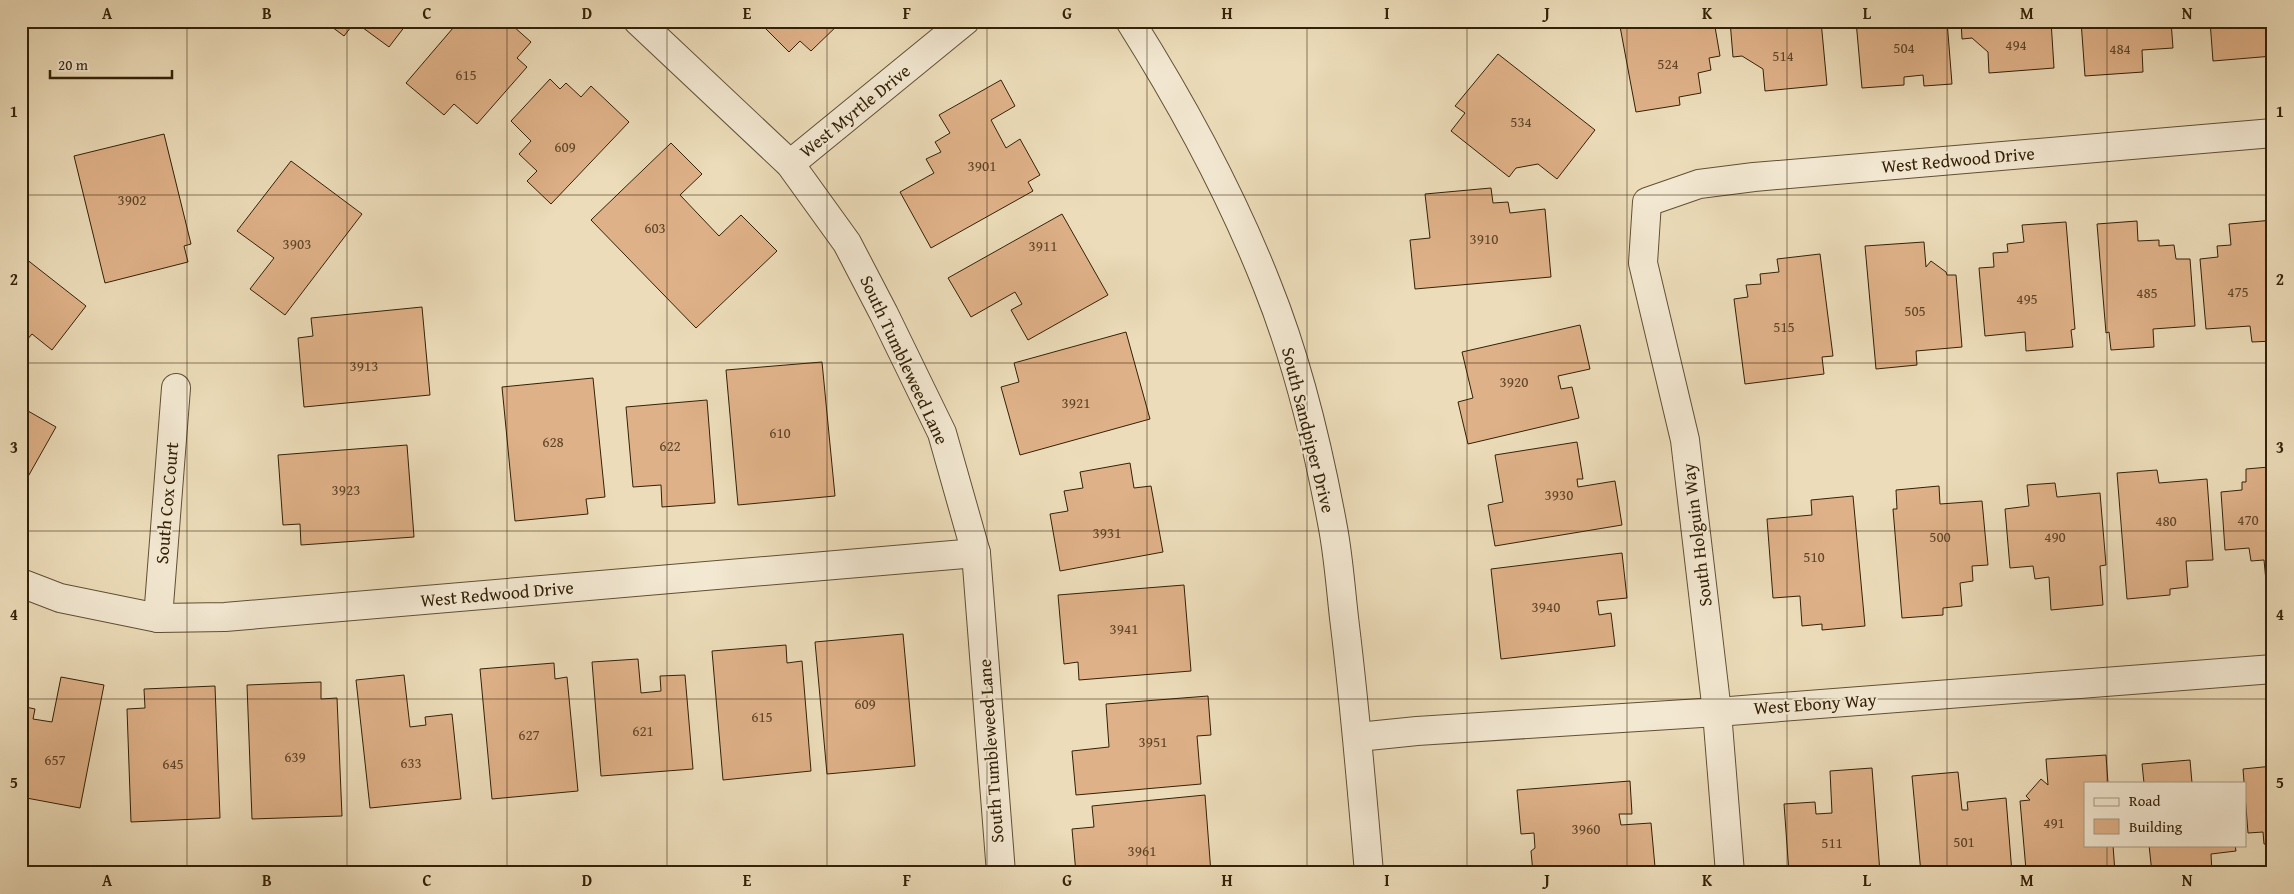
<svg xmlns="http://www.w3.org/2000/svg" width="2294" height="894" font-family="'Gentium Book Plus',serif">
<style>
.building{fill:#dfb188;stroke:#332107}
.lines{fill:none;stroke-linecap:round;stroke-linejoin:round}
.minor-casing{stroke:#615034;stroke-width:30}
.tertiary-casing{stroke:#615034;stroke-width:30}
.minor{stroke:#f3e8d2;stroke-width:28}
.tertiary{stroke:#f3e8d2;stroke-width:28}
.grid{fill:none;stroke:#332107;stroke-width:1;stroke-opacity:0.55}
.labels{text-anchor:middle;stroke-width:4;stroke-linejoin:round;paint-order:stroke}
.number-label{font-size:15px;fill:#5e4527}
.street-label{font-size:18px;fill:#332107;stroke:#f3e8d2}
.neatline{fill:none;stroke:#332107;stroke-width:2}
.grid-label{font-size:16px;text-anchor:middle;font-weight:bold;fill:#332107}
</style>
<rect width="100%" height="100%" fill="#ecdcb9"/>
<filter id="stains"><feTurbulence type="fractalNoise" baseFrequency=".004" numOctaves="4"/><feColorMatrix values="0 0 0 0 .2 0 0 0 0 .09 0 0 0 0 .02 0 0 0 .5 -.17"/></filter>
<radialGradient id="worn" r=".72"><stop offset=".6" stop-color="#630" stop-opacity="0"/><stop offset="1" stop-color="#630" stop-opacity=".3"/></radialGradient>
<!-- building -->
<g class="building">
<path d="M 324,21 L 409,21 L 389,47 L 355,22 L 344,36 Z"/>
<path d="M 459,21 L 517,21 L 513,26 L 531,42 L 517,58 L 527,67 L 477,124 L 454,104 L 444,115 L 406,83 Z"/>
<path d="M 758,21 L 842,21 L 811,51 L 800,41 L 789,52 Z"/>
<path d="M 1619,21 L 1714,21 L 1720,56 L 1709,58 L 1711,70 L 1698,73 L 1701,93 L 1679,97 L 1680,105 L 1636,112 Z"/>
<path d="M 1730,21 L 1821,21 L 1827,85 L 1765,91 L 1763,69 L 1742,56 L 1733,57 Z"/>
<path d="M 1856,21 L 1947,21 L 1952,84 L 1924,86 L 1923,75 L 1904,77 L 1904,85 L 1862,88 Z"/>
<path d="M 1961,21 L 2051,21 L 2054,68 L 1989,73 L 1988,52 L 1972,38 L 1962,39 Z"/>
<path d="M 2081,21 L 2171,21 L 2173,48 L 2142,50 L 2143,72 L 2085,76 Z"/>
<path d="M 2210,21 L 2273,21 L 2273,56 L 2213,61 Z"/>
<path d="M 1498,54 L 1595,130 L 1557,179 L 1538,164 L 1516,168 L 1509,177 L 1451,131 L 1465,113 L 1455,106 Z"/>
<path d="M 550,79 L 560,89 L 566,83 L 581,97 L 591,86 L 629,122 L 551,204 L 527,181 L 537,171 L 519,154 L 531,141 L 511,121 Z"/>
<path d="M 1001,80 L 1015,106 L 991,120 L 1006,148 L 1020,139 L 1040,175 L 1028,182 L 1033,191 L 931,248 L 900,192 L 934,173 L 926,159 L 941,152 L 935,142 L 950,133 L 939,115 Z"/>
<path d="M 164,134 L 191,244 L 184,246 L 188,262 L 105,283 L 74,156 Z"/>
<path d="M 671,143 L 702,174 L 680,195 L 719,236 L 741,215 L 777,251 L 696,328 L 591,220 Z"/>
<path d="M 291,161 L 362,214 L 285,315 L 250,289 L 274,258 L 237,231 Z"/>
<path d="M 1491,188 L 1493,203 L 1508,202 L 1510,213 L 1545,209 L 1551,277 L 1415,289 L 1410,240 L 1430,238 L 1425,194 Z"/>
<path d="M 1062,214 L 1108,295 L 1028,340 L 1011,310 L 1022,304 L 1015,292 L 971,317 L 948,278 Z"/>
<path d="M 2273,220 L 2273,341 L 2252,342 L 2250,326 L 2206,329 L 2200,259 L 2218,257 L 2217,246 L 2231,245 L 2229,224 Z"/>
<path d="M 2137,221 L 2138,241 L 2159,240 L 2159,246 L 2174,245 L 2176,259 L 2190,259 L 2195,326 L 2153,329 L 2154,347 L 2111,350 L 2109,332 L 2106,333 L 2097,224 Z"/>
<path d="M 2066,222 L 2075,329 L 2071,330 L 2073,347 L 2026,351 L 2025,332 L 1985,336 L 1979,268 L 1994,267 L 1993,253 L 2008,252 L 2007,244 L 2024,242 L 2022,225 Z"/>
<path d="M 1924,242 L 1926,267 L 1931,261 L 1946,272 L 1947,275 L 1956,275 L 1962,347 L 1916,351 L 1917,365 L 1876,369 L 1865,246 Z"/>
<path d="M 1820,254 L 1833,356 L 1822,357 L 1824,374 L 1745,384 L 1734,299 L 1748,297 L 1746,285 L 1761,284 L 1760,274 L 1779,272 L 1777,259 Z"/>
<path d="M 21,255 L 86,306 L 52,350 L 32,334 L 21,347 Z"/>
<path d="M 422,307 L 430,395 L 304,407 L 298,338 L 313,336 L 311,318 Z"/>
<path d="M 1580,325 L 1590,369 L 1558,376 L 1561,389 L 1572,387 L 1579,418 L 1468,444 L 1458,402 L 1473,398 L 1462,352 Z"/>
<path d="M 1126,332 L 1150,419 L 1020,455 L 1001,387 L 1019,382 L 1014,363 Z"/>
<path d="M 822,362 L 835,496 L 738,505 L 726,370 Z"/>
<path d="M 593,378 L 605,497 L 586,499 L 588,514 L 515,521 L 502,387 Z"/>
<path d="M 707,400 L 715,503 L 662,507 L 661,485 L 633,487 L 626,407 Z"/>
<path d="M 21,407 L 56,427 L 21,489 Z"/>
<path d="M 1577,442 L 1583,479 L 1577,479 L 1578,487 L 1615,481 L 1622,525 L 1495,546 L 1488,505 L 1503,502 L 1495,455 Z"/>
<path d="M 407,445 L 414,537 L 301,545 L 300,524 L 283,525 L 278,455 Z"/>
<path d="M 1130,463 L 1134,488 L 1151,486 L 1163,552 L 1060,571 L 1050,514 L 1068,511 L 1064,491 L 1083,488 L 1080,472 Z"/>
<path d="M 2269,467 L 2270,481 L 2273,481 L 2273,592 L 2267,592 L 2264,560 L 2251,561 L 2249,548 L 2225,550 L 2221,492 L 2242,490 L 2242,482 L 2246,482 L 2246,469 Z"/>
<path d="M 2157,470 L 2159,483 L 2207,479 L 2213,560 L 2186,561 L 2188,587 L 2170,589 L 2170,595 L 2127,599 L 2117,473 Z"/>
<path d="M 2055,483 L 2057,497 L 2100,493 L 2106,565 L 2100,566 L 2103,605 L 2051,610 L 2049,577 L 2035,579 L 2033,566 L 2010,568 L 2005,509 L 2029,506 L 2027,485 Z"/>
<path d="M 1939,486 L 1940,504 L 1982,501 L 1988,565 L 1972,566 L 1973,581 L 1960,583 L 1962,606 L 1943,608 L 1943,615 L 1902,618 L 1893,509 L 1897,509 L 1896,490 Z"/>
<path d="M 1853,496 L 1865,626 L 1822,630 L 1822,624 L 1802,626 L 1800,596 L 1773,598 L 1767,519 L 1812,515 L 1811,500 Z"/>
<path d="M 1622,553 L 1627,598 L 1597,601 L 1599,615 L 1611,613 L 1615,646 L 1501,659 L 1491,569 Z"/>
<path d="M 1184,585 L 1191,671 L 1079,680 L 1078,662 L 1064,664 L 1058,595 Z"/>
<path d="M 903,634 L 915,766 L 827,774 L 815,642 Z"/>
<path d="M 786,645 L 787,663 L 802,661 L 811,771 L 723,780 L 712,651 Z"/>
<path d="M 638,659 L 641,693 L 661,691 L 660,676 L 685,675 L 693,769 L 601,776 L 592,662 Z"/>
<path d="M 554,663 L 555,679 L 567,677 L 578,791 L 492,799 L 480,669 Z"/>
<path d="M 404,675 L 410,727 L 426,725 L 425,717 L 452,714 L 461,799 L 370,808 L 356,680 Z"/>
<path d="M 61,677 L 104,685 L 80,808 L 21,797 L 21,706 L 35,709 L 33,719 L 52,722 Z"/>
<path d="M 321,682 L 321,699 L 337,698 L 342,816 L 252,819 L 247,685 Z"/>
<path d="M 215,686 L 220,818 L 131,822 L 127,709 L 145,708 L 144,689 Z"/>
<path d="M 1208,696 L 1211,735 L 1197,736 L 1201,784 L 1076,795 L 1072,751 L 1109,747 L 1106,704 Z"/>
<path d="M 2106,755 L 2108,783 L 2085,783 L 2085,845 L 2113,845 L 2115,873 L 2073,873 L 2072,867 L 2026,870 L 2020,801 L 2030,800 L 2026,796 L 2041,779 L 2048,785 L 2046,759 Z"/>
<path d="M 2190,760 L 2192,783 L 2144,783 L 2142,764 Z"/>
<path d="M 2273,766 L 2273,844 L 2264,844 L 2263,832 L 2248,833 L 2243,769 Z"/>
<path d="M 1872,768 L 1880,873 L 1789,873 L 1784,804 L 1815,802 L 1816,814 L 1832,813 L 1830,771 Z"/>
<path d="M 1958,772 L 1962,810 L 1968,810 L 1967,802 L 2006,798 L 2012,873 L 1921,873 L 1912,776 Z"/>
<path d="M 1630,781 L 1632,814 L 1619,814 L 1621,825 L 1651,823 L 1655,867 L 1587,873 L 1533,873 L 1531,851 L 1535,848 L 1534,833 L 1521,834 L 1517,790 Z"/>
<path d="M 1205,795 L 1211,873 L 1076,873 L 1072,829 L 1094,827 L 1092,806 Z"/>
<path d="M 2149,845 L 2235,845 L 2236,851 L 2211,854 L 2212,873 L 2152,873 Z"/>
</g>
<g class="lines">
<defs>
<g id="minor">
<path d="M 638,21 L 790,164 L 847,243 L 884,314 L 942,433 L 976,553 L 1001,873"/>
<path d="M 790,164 L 965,21"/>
<path d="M 21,583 L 60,598 L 158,618 L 225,617 L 976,553"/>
<path d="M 158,618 L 176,388"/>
<path d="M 1358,737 L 1417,731 L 1717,712 L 2273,669"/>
<path d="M 1730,873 L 1717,712 L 1685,440 L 1643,263 L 1647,202 L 1699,184 L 1754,177 L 2273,133"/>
</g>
<path id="tertiary" d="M 1130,21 C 1181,102 1232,196 1267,285 C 1298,362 1318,446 1333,528 C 1339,560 1341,594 1345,626 C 1355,708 1362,790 1369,873"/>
</defs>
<!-- minor casing -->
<use href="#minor" class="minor-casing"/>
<!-- tertiary casing -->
<use href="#tertiary" class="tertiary-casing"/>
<!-- minor -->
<use href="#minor" class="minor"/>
<!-- tertiary -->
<use href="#tertiary" class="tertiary"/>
</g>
<!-- grid -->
<path class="grid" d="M 187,21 L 187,873M 347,21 L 347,873M 507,21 L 507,873M 667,21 L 667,873M 827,21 L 827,873M 987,21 L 987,873M 1147,21 L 1147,873M 1307,21 L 1307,873M 1467,21 L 1467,873M 1627,21 L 1627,873M 1787,21 L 1787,873M 1947,21 L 1947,873M 2107,21 L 2107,783M 21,195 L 2273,195M 21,363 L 2273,363M 21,531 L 2273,531M 21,699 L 2273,699M 2107,845 L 2107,873"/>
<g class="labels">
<!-- number labels -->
<g class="number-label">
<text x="2016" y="50">494</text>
<text x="1904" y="53">504</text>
<text x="2120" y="54">484</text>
<text x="1783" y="61">514</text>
<text x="1668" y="69">524</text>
<text x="466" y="80">615</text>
<text x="1521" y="127">534</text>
<text x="565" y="152">609</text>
<text x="982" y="171">3901</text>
<text x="132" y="205">3902</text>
<text x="655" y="233">603</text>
<text x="1484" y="244">3910</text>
<text x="297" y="249">3903</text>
<text x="1043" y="251">3911</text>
<text x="2238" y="297">475</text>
<text x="2147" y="298">485</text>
<text x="2027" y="304">495</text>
<text x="1915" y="316">505</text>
<text x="1784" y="332">515</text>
<text x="364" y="371">3913</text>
<text x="1514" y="387">3920</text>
<text x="1076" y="408">3921</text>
<text x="780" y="438">610</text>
<text x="553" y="447">628</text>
<text x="670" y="451">622</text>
<text x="346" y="495">3923</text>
<text x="1559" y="500">3930</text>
<text x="2248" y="525">470</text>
<text x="2166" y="526">480</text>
<text x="1107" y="538">3931</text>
<text x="1940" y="542">500</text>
<text x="2055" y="542">490</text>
<text x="1814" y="562">510</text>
<text x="1546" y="612">3940</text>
<text x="1124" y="634">3941</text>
<text x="865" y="709">609</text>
<text x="762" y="722">615</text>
<text x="643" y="736">621</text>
<text x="529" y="740">627</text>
<text x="1153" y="747">3951</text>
<text x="295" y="762">639</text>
<text x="55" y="765">657</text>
<text x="411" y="768">633</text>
<text x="173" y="769">645</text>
<text x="2054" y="828">491</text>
<text x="1586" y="834">3960</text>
<text x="1964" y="847">501</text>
<text x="1832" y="848">511</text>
<text x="1142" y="856">3961</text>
</g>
<!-- street labels -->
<g class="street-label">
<text transform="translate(855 111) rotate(-39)" y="6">West Myrtle Drive</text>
<text transform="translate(1958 160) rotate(-5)" y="6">West Redwood Drive</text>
<text transform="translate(904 360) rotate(65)" y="6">South Tumbleweed Lane</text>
<text transform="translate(1308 430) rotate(76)" y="6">South Sandpiper Drive</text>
<text transform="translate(167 503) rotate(-85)" y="6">South Cox Court</text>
<text transform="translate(1697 535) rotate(-97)" y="6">South Holguin Way</text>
<text transform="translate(497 594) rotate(-5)" y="6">West Redwood Drive</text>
<text transform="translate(1815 704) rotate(-4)" y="6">West Ebony Way</text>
<text transform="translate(991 751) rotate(-94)" y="6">South Tumbleweed Lane</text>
</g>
</g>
<!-- margin -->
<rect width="2294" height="894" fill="none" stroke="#ecdcb9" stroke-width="55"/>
<!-- legend -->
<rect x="2084" y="782" width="162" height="65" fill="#f3e8d2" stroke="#a69881"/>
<rect x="2094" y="798" width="25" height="8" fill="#f3e8d2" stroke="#a69881"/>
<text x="2129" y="806" font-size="15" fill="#332107">Road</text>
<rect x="2094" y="819" width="25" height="15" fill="#dfb188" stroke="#a69881"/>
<text x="2129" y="832" font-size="15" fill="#332107">Building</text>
<!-- scale -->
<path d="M50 70v8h122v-8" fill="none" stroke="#332107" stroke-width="2.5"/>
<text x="58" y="70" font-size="15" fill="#332107" stroke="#f3e8d2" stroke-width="4" paint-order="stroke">20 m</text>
<rect x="28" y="28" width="2238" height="838" class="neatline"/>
<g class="grid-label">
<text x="107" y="19">A</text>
<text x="267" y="19">B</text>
<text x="427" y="19">C</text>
<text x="587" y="19">D</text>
<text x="747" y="19">E</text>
<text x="907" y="19">F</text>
<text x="1067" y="19">G</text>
<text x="1227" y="19">H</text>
<text x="1387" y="19">I</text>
<text x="1547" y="19">J</text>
<text x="1707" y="19">K</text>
<text x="1867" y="19">L</text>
<text x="2027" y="19">M</text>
<text x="2187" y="19">N</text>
<text x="14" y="117">1</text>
<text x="2280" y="117">1</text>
<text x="14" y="285">2</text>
<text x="2280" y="285">2</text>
<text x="14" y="453">3</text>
<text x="2280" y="453">3</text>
<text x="14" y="620">4</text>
<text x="2280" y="620">4</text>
<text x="14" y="788">5</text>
<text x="2280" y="788">5</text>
<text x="107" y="886">A</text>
<text x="267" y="886">B</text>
<text x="427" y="886">C</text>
<text x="587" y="886">D</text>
<text x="747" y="886">E</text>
<text x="907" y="886">F</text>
<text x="1067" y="886">G</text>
<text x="1227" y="886">H</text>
<text x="1387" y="886">I</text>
<text x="1547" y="886">J</text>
<text x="1707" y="886">K</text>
<text x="1867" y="886">L</text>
<text x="2027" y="886">M</text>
<text x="2187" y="886">N</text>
</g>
<rect width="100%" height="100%" filter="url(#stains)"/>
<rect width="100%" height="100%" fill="url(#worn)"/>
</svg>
